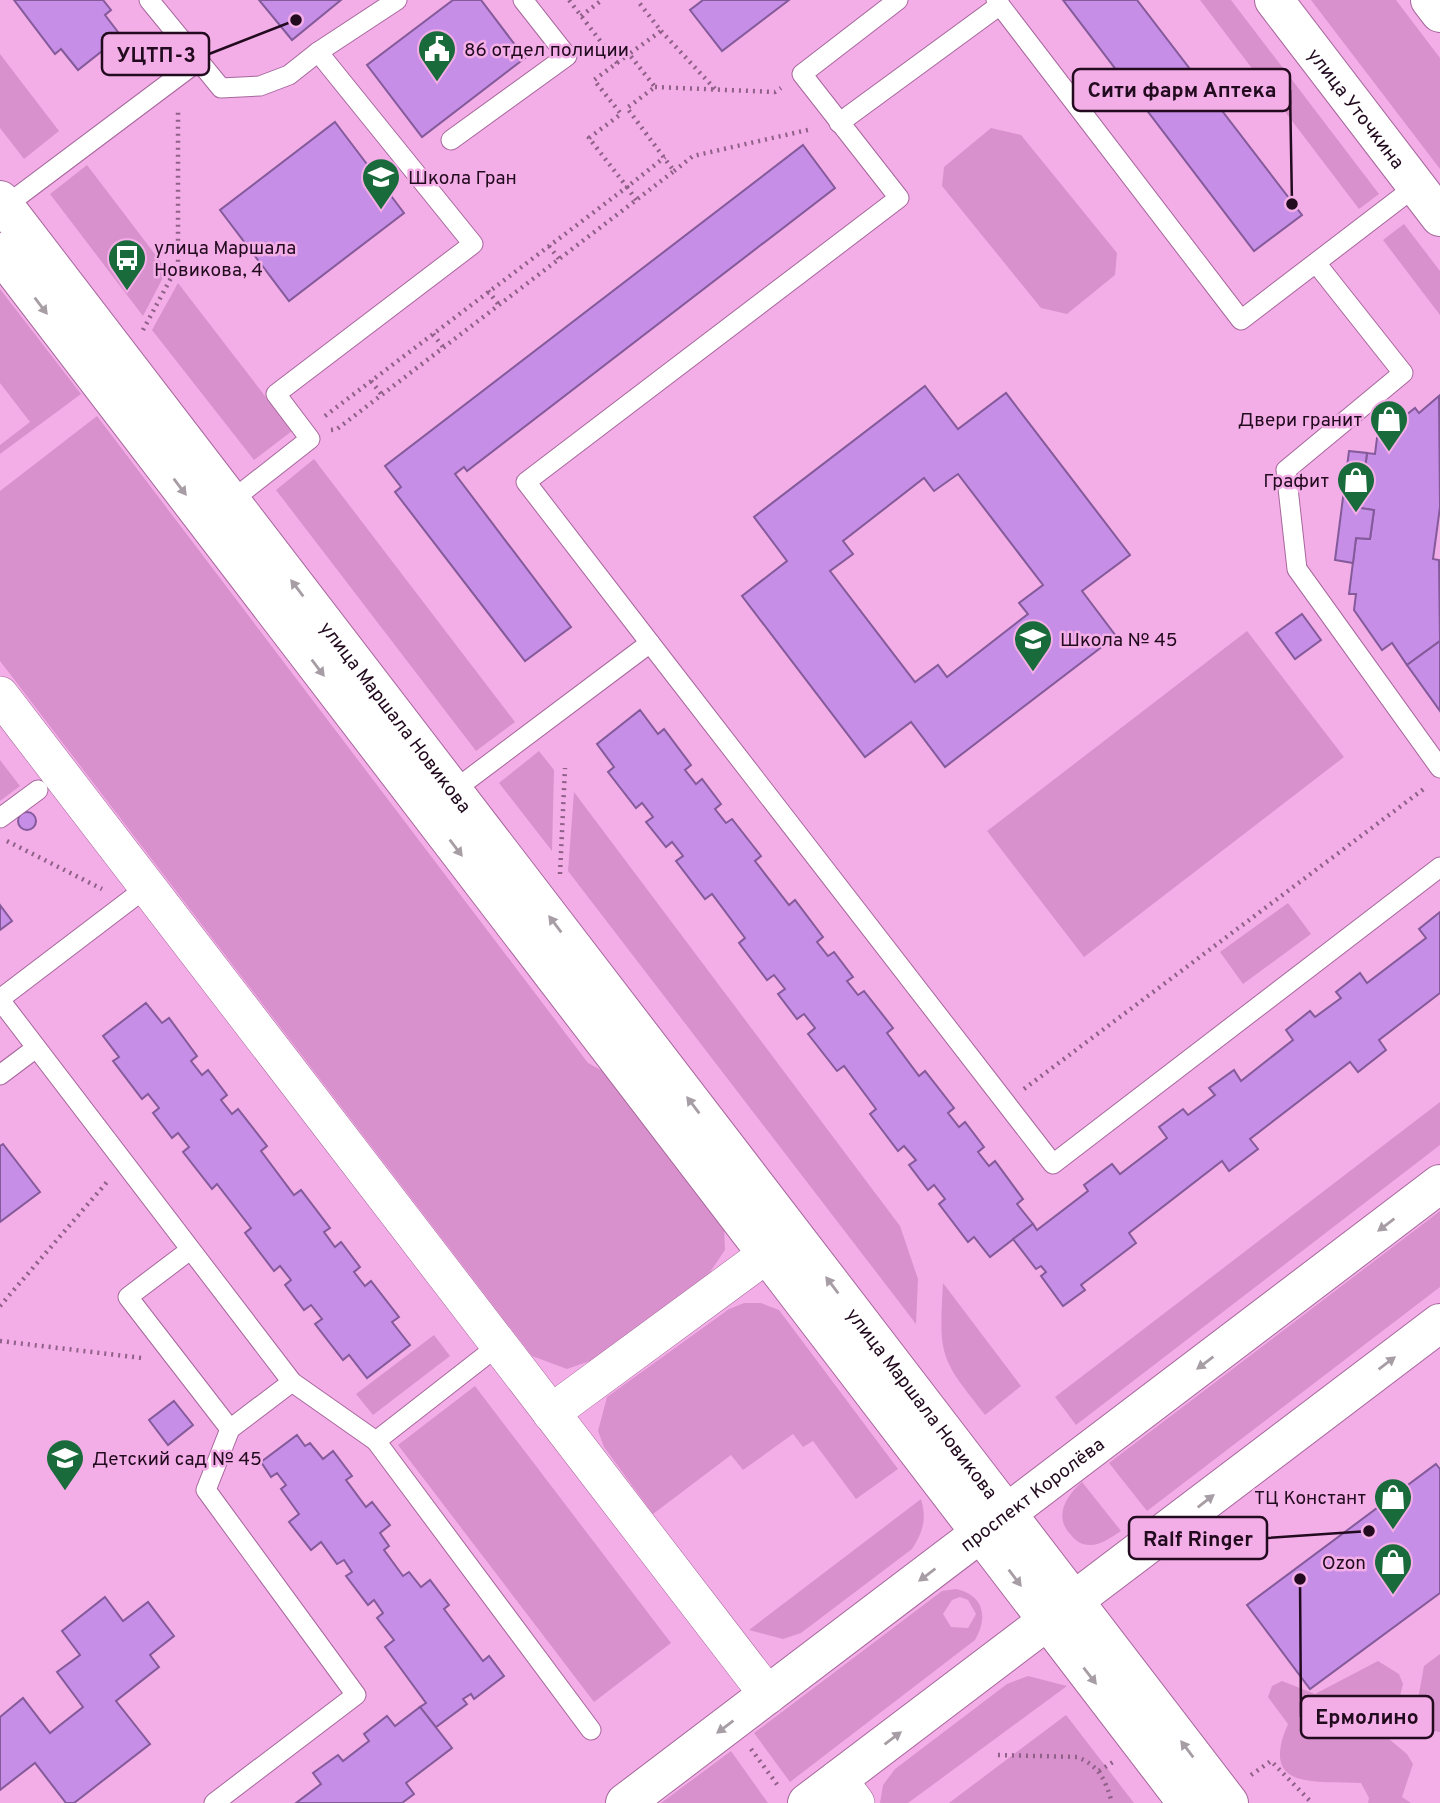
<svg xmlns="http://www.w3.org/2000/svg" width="1440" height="1803" font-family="Overpass,sans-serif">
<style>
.green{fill:#d991cd;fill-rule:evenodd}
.building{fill:#c68ee6;stroke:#845a9a;stroke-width:2;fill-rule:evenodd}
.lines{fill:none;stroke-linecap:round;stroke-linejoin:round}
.lane-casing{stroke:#a6679c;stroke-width:21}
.street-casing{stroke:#a6679c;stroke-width:38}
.secondary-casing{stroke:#a6679c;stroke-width:40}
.path{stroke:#8f6088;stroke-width:4.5;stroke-dasharray:2 5;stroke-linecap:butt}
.lane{stroke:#fff;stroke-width:19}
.street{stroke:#fff;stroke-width:37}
.secondary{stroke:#fff;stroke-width:38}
.oneway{fill:#a79da5}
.labels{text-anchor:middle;stroke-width:5;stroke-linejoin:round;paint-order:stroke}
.poi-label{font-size:19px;fill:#220a1f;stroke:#f3aee7;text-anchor:start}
.street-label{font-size:19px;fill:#220a1f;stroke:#f3aee7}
.leader{fill:none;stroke:#220a1f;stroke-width:2.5}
.callout-dot{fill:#220a1f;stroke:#f3aee7;stroke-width:2.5}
.callout{fill:#f3aee7;stroke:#220a1f;stroke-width:2.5}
.callout-label{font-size:21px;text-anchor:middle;font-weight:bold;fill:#220a1f}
</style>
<rect width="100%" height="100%" fill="#f3aee7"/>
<!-- green -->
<g class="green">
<path d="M 1200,0 L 1231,0 L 1379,194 L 1359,209 Z"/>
<path d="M 1311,0 L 1396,0 L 1440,58 L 1440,169 Z"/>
<path d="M 0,54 L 59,131 L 24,159 L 0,128 Z"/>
<path d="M 991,128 L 1021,135 L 1117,253 L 1115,275 L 1067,314 L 1041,308 L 942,186 L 944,167 Z"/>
<path d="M 87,165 L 167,270 L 143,316 L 50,194 Z"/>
<path d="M 1404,224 L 1440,271 L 1440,315 L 1383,240 Z"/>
<path d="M 178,283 L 292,431 L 254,460 L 152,330 Z"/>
<path d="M 0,289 L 81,394 L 0,454 L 0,445 L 30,422 L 0,383 Z"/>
<path d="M 97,416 L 588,1063 L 612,1076 L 724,1226 L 725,1250 L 706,1278 L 590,1361 L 567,1369 L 532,1356 L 0,661 L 0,491 Z"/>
<path d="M 314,459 L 515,722 L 476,751 L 276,490 Z"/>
<path d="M 1247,631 L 1344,757 L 1084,957 L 987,831 Z"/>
<path d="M 539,751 L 554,770 L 552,851 L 499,783 Z"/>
<path d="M 0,760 L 20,786 L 0,801 Z"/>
<path d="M 574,792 L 900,1226 L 918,1279 L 916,1324 L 568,871 Z"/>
<path d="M 1288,903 L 1311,934 L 1243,984 L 1220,952 Z"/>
<path d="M 1440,1102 L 1440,1145 L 1076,1425 L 1055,1397 Z"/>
<path d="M 1440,1211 L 1440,1287 L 1147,1511 L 1109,1463 Z"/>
<path d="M 943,1283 L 1021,1386 L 985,1415 C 939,1357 939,1357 943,1283 Z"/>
<path d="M 744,1303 L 761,1303 L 779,1310 L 898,1469 L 856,1499 L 813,1441 L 803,1447 L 793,1434 L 743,1470 L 731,1455 L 653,1514 L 604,1447 L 598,1431 L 607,1397 L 729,1309 Z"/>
<path d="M 434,1335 L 450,1356 L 373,1415 L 356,1394 Z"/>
<path d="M 475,1386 L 671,1643 L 594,1702 L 398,1445 Z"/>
<path d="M 1082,1482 L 1121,1531 C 1112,1537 1101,1545 1090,1545 C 1081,1545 1076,1541 1071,1535 C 1053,1517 1066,1496 1082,1482 Z"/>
<path d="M 921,1499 C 927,1519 923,1532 912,1549 L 801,1633 L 783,1639 L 749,1630 Z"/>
<path d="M 956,1589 C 983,1595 989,1616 975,1640 L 790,1782 L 754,1733 L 942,1591 ZM 960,1597 L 968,1600 L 976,1614 L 968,1628 L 951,1627 L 943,1614 L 952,1600 Z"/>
<path d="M 1440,1654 L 1440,1732 L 1419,1728 L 1415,1716 L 1424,1666 Z"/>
<path d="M 1378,1661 L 1399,1674 L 1403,1684 L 1389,1739 L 1407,1754 L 1413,1764 L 1402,1797 L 1411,1803 L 1368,1803 L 1369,1798 L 1361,1783 C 1314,1781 1259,1790 1288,1724 L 1268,1697 L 1272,1686 L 1282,1681 L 1315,1694 Z"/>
<path d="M 1028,1676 L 1067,1686 L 908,1803 L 880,1803 L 883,1785 L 895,1769 L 1007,1684 Z"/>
<path d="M 1066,1715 L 1134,1803 L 949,1803 Z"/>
<path d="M 731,1751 L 768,1803 L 661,1803 Z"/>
</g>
<!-- building -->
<g class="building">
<path d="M 14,0 L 103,0 L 111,10 L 105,15 L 121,36 L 78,70 L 61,49 L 55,54 Z"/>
<path d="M 259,0 L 341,0 L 292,40 Z"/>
<path d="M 453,0 L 481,0 L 525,58 L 422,137 L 367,65 Z"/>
<path d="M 703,0 L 789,0 L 722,51 L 690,10 Z"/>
<path d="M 1063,0 L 1137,0 L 1302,215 L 1254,251 Z"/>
<path d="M 335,122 L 404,213 L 289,301 L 220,210 Z"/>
<path d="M 803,145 L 835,188 L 467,471 L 464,467 L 455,474 L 571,627 L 525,661 L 395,492 L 401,487 L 385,466 Z"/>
<path d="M 925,386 L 958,429 L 1006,393 L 1130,555 L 1082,591 L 1116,636 L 945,767 L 911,722 L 865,757 L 742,596 L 787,561 L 754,517 ZM 958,474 L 1043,585 L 1019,603 L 1028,614 L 947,677 L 938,665 L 915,682 L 830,571 L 853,554 L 843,541 L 924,478 L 934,491 Z"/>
<path d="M 1439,396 L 1440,507 L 1433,559 L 1439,560 L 1440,641 L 1407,665 L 1392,643 L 1382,650 L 1354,610 L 1356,594 L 1349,594 L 1356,538 L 1370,539 L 1374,510 L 1360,508 L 1367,453 L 1375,454 L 1377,438 L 1415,408 L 1419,413 Z"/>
<path d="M 1349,451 L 1367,453 L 1360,508 L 1374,510 L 1370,539 L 1356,538 L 1353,563 L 1335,560 Z"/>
<path d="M 1302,614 L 1321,640 L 1295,659 L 1276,633 Z"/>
<path d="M 1440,641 L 1440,711 L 1407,665 Z"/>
<path d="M 640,710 L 658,734 L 664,729 L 691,765 L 685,770 L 696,784 L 702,779 L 721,804 L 715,809 L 726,823 L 732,819 L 761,856 L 755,861 L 789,905 L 795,900 L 823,937 L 817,942 L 828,956 L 834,952 L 853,977 L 847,981 L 858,995 L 864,991 L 893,1028 L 887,1033 L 919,1076 L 925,1071 L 954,1108 L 948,1113 L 959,1127 L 965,1122 L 984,1147 L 978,1152 L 989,1166 L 995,1161 L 1023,1199 L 1017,1204 L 1033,1224 L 990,1257 L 974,1237 L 968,1242 L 939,1204 L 945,1199 L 934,1185 L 928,1190 L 909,1165 L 916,1160 L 904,1146 L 898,1151 L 870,1114 L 876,1109 L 844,1066 L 837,1071 L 808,1034 L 815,1028 L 804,1014 L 797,1019 L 778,994 L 785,989 L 774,975 L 767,980 L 739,943 L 745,938 L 712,894 L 705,899 L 676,861 L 683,856 L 672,842 L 666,847 L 646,822 L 653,817 L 642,803 L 636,808 L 608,772 L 614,767 L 597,744 Z"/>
<circle cx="27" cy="821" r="9"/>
<path d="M 0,905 L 12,921 L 0,930 Z"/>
<path d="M 1440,912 L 1440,993 L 1379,1040 L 1386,1050 L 1358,1072 L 1350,1062 L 1250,1139 L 1258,1149 L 1229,1171 L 1222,1161 L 1129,1233 L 1136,1243 L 1081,1285 L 1085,1290 L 1063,1306 L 1041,1276 L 1046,1272 L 1041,1266 L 1036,1269 L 1013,1239 L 1033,1224 L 1037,1230 L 1088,1191 L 1084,1185 L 1112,1164 L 1120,1174 L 1167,1138 L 1159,1127 L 1183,1109 L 1188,1115 L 1215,1095 L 1209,1088 L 1234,1070 L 1241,1081 L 1293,1040 L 1286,1030 L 1310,1011 L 1315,1017 L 1341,998 L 1336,992 L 1360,973 L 1367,983 L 1426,938 L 1419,929 Z"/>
<path d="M 146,1003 L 162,1023 L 169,1018 L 197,1056 L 191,1061 L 202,1075 L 208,1070 L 227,1095 L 221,1100 L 232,1114 L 238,1109 L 267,1146 L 261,1151 L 294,1195 L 301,1190 L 330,1228 L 324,1232 L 335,1247 L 341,1242 L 360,1267 L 354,1272 L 365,1286 L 371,1281 L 399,1317 L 392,1322 L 410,1345 L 367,1378 L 349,1355 L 343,1360 L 315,1324 L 322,1319 L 311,1305 L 304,1310 L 285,1285 L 291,1280 L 280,1266 L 274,1271 L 245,1233 L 251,1228 L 217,1184 L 212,1189 L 183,1152 L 189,1147 L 178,1133 L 172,1138 L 153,1113 L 159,1108 L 148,1094 L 142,1099 L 113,1061 L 119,1057 L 103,1036 Z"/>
<path d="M 3,1144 L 40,1192 L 0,1222 L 0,1146 Z"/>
<path d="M 174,1401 L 193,1425 L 168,1445 L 149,1420 Z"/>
<path d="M 297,1435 L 305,1446 L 310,1443 L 323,1459 L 333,1451 L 352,1476 L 346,1480 L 366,1507 L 372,1502 L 390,1525 L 380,1533 L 389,1546 L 384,1550 L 403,1576 L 409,1572 L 421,1587 L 430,1580 L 449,1605 L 444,1609 L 483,1661 L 489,1656 L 504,1676 L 474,1699 L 471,1694 L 463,1699 L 467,1704 L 436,1727 L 420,1707 L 426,1703 L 385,1647 L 394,1640 L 377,1618 L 383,1613 L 374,1600 L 368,1605 L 346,1576 L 352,1572 L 344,1560 L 337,1564 L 321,1542 L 311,1550 L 289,1522 L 299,1514 L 281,1489 L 286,1485 L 277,1473 L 271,1477 L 261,1462 Z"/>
<path d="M 1436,1464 L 1440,1469 L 1440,1593 L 1310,1689 L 1247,1605 Z"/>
<path d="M 105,1597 L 123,1621 L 148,1602 L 174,1636 L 150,1655 L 159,1667 L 116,1701 L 150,1744 L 74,1803 L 66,1803 L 35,1763 L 0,1790 L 0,1717 L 23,1698 L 50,1733 L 83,1707 L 57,1672 L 80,1655 L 62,1631 Z"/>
<path d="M 420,1707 L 452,1748 L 406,1783 L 414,1794 L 402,1803 L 296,1803 L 321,1784 L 313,1773 L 338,1755 L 343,1761 L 369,1741 L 364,1734 L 387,1716 L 395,1726 Z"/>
</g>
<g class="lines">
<defs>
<g id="lane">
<path d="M 149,0 L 221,88 L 260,86 L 289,75 L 318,52 L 397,0"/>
<path d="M 996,0 L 1241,320 L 1416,186"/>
<path d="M 839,123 L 1000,5"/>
<path d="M 451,140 L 567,56 L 523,0"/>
<path d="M 0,210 L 197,62"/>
<path d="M 1316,263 L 1403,373 L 1286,470 L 1297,569 L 1440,768"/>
<path d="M 226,505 L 310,439 L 276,394 L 473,244 L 318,52"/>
<path d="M 650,643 L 1053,1164 L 1440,867"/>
<path d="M 449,794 L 650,643 L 526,482 L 899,198 L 802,74 L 898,0"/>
<path d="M 0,818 L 38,790"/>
<path d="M 0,999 L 147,887"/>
<path d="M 0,1000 L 292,1382 L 376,1441 L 499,1345"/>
<path d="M 0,1075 L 36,1048"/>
<path d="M 190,1250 L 128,1297 L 230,1429"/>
<path d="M 376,1441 L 591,1730"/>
<path d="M 214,1803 L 356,1695 L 206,1490 L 230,1429 L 292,1382"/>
</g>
<g id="street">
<path d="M 0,695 L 768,1695"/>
<path d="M 551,1413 L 793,1235"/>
<path d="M 838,1779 L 856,1803"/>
</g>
<g id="secondary">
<path id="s1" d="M 1274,0 L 1440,217"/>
<path d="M 1430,0 L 1440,13"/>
<path id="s2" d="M 0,200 L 1229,1803"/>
<path d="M 0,252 L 1187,1803"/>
<path id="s3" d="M 625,1803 L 1440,1184"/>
<path d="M 807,1803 L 1440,1323"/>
</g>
</defs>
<!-- lane casing -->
<use href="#lane" class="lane-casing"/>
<!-- street casing -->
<use href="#street" class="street-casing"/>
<!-- secondary casing -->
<use href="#secondary" class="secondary-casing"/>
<!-- path -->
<g class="path">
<path d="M 581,16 L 602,0"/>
<path d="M 661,31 L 715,89"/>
<path d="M 617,63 L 629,54"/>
<path d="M 655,87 L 775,92 L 781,88"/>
<path d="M 674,171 L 693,156 L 812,129"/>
<path d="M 636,200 L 627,187 L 665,157"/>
<path d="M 549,246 L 559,259"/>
<path d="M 488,291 L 499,305"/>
<path d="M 143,330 L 178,265 L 178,109"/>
<path d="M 433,334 L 443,347"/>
<path d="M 371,381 L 382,395"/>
<path d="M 325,416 L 627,187 L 589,138 L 621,114 L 594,80 L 617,63 L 569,0"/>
<path d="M 331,430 L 337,429 L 674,171 L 627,108 L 655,87 L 629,54 L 661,31 L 637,0"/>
<path d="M 7,841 L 102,889"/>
<path d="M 560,874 L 565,768"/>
<path d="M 1024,1089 L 1425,788"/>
<path d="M 0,1306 L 107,1182"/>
<path d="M 0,1341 L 142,1358"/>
<path d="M 751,1749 L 779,1787"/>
<path d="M 998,1755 L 1077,1757 C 1099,1765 1106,1781 1112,1803"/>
<path d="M 1099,1771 L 1113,1762"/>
<path d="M 1251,1775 L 1271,1761 L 1312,1803"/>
</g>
<!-- lane -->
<use href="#lane" class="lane"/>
<!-- street -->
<use href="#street" class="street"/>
<!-- secondary -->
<use href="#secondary" class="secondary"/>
</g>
<!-- one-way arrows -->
<defs><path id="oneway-solid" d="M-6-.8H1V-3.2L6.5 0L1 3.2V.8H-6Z" transform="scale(1.75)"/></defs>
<g class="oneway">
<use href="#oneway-solid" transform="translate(41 306) rotate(53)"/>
<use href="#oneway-solid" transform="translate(180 487) rotate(53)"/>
<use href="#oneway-solid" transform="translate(297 588) rotate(-127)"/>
<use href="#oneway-solid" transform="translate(318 668) rotate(53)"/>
<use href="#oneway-solid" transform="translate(456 848) rotate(53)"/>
<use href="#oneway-solid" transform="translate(555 924) rotate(-127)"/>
<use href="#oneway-solid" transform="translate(693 1105) rotate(-127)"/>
<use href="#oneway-solid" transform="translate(1386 1225) rotate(143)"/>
<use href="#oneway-solid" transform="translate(832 1285) rotate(-127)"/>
<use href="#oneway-solid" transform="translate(1205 1363) rotate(143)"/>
<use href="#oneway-solid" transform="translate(1387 1363) rotate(-37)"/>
<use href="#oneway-solid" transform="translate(1206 1501) rotate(-38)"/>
<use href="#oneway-solid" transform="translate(927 1575) rotate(143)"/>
<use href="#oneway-solid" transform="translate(1015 1578) rotate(53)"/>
<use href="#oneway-solid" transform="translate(1090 1676) rotate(52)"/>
<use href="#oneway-solid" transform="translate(725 1727) rotate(143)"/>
<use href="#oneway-solid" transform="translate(893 1738) rotate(-37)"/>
<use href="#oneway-solid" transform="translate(1187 1749) rotate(-127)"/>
</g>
<!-- icons -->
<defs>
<symbol id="civic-pin" viewBox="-11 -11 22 30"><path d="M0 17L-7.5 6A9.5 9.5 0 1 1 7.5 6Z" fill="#1a6b3b" stroke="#f3aee7"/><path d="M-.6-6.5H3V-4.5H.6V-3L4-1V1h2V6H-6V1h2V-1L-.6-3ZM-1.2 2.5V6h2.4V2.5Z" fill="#fff"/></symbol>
<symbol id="school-pin" viewBox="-11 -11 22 30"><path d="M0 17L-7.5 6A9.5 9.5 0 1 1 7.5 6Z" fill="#1a6b3b" stroke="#f3aee7"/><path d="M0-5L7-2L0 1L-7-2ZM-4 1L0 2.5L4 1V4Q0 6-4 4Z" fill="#fff"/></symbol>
<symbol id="bus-pin" viewBox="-11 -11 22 30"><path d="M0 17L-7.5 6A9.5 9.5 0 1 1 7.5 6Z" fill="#1a6b3b" stroke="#f3aee7"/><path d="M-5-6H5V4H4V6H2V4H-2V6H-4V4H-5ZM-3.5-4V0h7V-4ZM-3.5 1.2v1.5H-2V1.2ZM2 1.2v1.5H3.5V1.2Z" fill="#fff"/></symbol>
<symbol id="shop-pin" viewBox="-11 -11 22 30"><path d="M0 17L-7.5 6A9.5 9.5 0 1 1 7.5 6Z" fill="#1a6b3b" stroke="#f3aee7"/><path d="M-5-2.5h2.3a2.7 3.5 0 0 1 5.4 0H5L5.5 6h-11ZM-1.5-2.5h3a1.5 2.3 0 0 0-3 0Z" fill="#fff"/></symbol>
</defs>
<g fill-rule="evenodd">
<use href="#civic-pin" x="415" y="27" width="44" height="60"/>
<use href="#school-pin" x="359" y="155" width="44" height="60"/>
<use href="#bus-pin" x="105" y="236" width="44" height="60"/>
<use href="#shop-pin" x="1367" y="397" width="44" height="60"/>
<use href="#shop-pin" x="1334" y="458" width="44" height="60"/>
<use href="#school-pin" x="1011" y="617" width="44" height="60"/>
<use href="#school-pin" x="43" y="1436" width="44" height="60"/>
<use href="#shop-pin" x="1371" y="1475" width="44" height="60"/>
<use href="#shop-pin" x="1371" y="1540" width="44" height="60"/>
</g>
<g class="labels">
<!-- poi labels -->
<g class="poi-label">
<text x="464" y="56">86 отдел полиции</text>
<text x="408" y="184">Школа Гран</text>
<text x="154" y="254">улица Маршала<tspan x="154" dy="22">Новикова, 4</tspan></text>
<text x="1362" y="426" text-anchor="end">Двери гранит</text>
<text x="1329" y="487" text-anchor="end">Графит</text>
<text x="1060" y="646">Школа № 45</text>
<text x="92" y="1465">Детский сад № 45</text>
<text x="1366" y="1504" text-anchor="end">ТЦ Констант</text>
<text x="1366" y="1569" text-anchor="end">Ozon</text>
</g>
<!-- street labels -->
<g class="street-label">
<text dy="7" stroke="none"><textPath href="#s1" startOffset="136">улица Уточкина</textPath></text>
<text dy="7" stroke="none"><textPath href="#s2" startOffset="651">улица Маршала Новикова</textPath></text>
<text dy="7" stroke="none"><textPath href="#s2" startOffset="1516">улица Маршала Новикова</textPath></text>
<text dy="7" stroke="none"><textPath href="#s3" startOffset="511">проспект Королёва</textPath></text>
</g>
</g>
<!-- callouts -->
<path class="leader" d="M296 20L209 54M1292 204L1290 90M1369 1531L1267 1538M1300 1579L1301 1717"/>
<g class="callout-dot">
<circle cx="296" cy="20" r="7"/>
<circle cx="1292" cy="204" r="7"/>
<circle cx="1369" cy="1531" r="7"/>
<circle cx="1300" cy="1579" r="7"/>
</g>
<g class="callout">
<rect x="102" y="33" width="107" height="42" rx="7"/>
<rect x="1073" y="69" width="217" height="42" rx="7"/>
<rect x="1129" y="1517" width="138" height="42" rx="7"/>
<rect x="1301" y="1696" width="132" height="42" rx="7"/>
</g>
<g class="callout-label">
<text x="156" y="62">УЦТП-3</text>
<text x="1182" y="97">Сити фарм Аптека</text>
<text x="1198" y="1546">Ralf Ringer</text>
<text x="1367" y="1724">Ермолино</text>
</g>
</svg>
